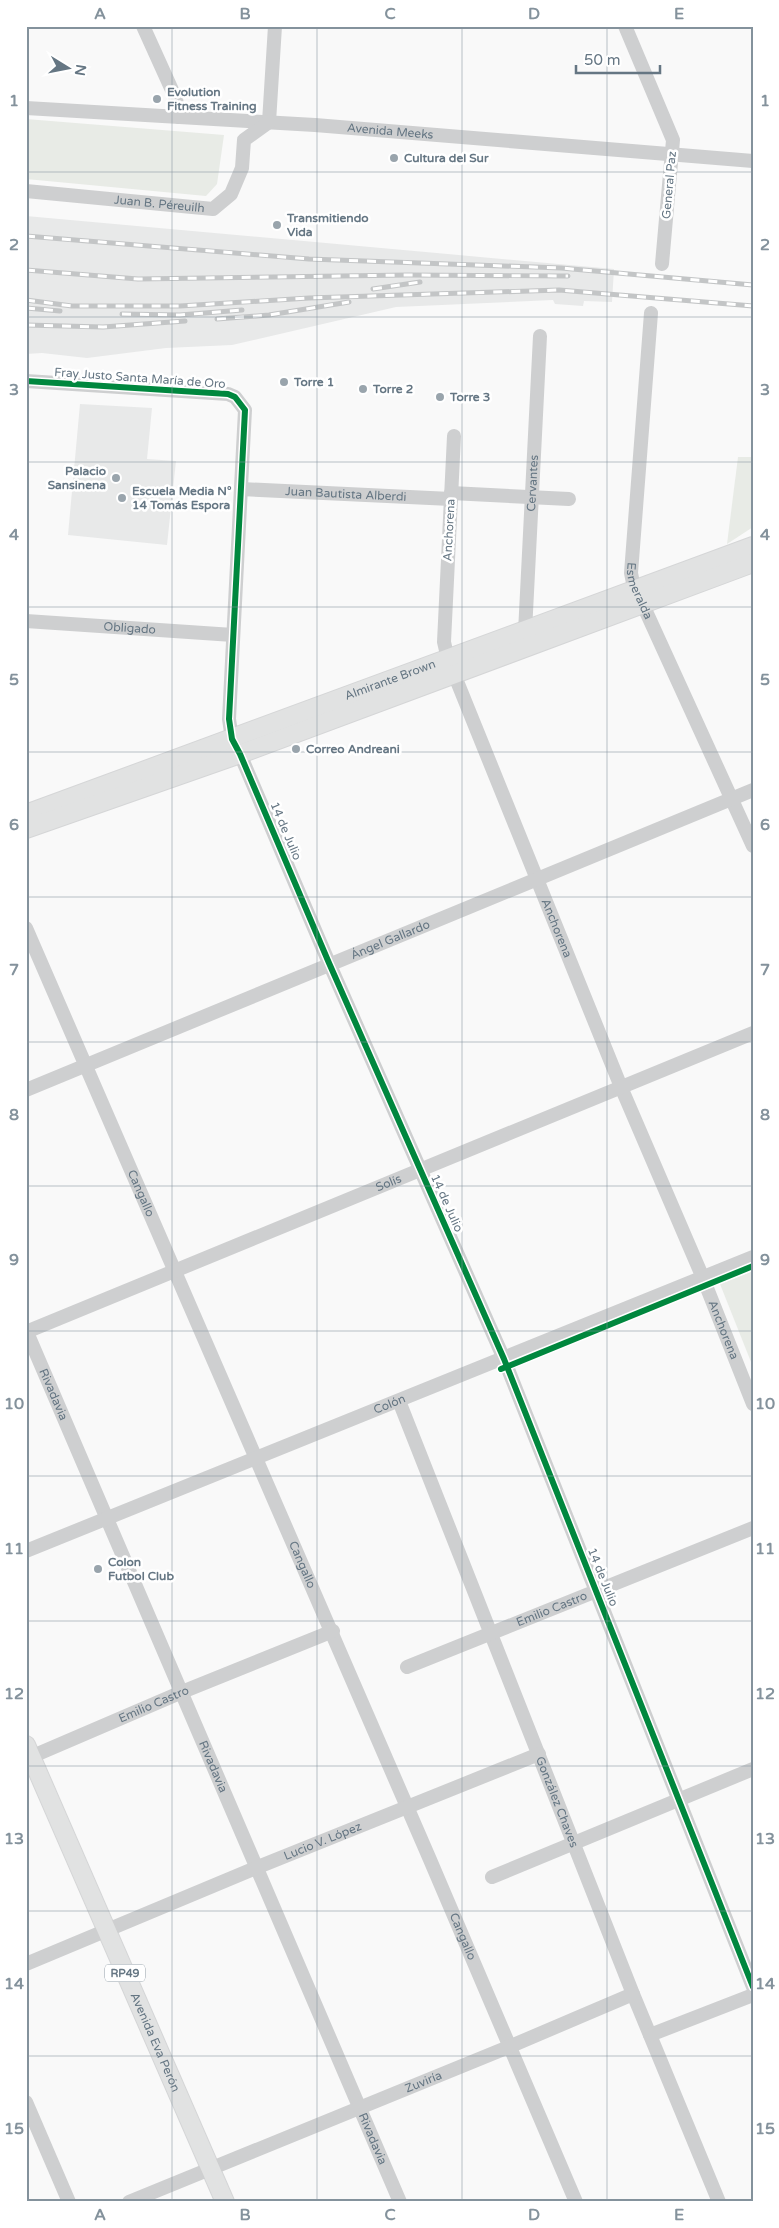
<svg xmlns="http://www.w3.org/2000/svg" width="779" height="2228" font-family="'Varela Round',sans-serif">
<style>
.built{fill:#e8e9e9}
.green{fill:#e8ebe6}
.lines{fill:none;stroke-linecap:round;stroke-linejoin:round}
.major-casing{stroke:#d5d6d7;stroke-width:20}
.minor{stroke:#cecfd0;stroke-width:14}
.major{stroke:#e1e2e2;stroke-width:18}
.rail-casing{stroke:#c3c5c6;stroke-width:5}
.rail{stroke:#fff;stroke-width:3;stroke-dasharray:9;stroke-linecap:butt}
.cycleway-casing{stroke:#fff;stroke-width:9}
.cycleway{stroke:#00873e;stroke-width:6}
.grid{fill:none;stroke:#84929c;stroke-width:1;stroke-opacity:0.55}
.poi-dot{fill:#99a4ac;stroke:#fff;stroke-width:2}
.labels{text-anchor:middle;stroke-width:5;stroke-linejoin:round;paint-order:stroke}
.shield{fill:#fff;stroke:#939fa8;stroke-width:1}
.shield-label{font-size:11px;font-weight:bold;fill:#657683}
.poi-label{font-size:12px;font-weight:bold;fill:#657683;stroke:#fff;text-anchor:start}
.street-label{font-size:12px;fill:#657683;stroke:#fff}
.neatline{fill:none;stroke:#84929c;stroke-width:2}
.grid-label{font-size:16px;text-anchor:middle;font-weight:bold;fill:#84929c}
</style>
<rect width="100%" height="100%" fill="#f9f9f9"/>
<!-- built -->
<g class="built">
<path d="M 26,216 L 614,269 L 612,302 L 584,301 L 583,306 L 555,304 L 553,300 L 396,307 L 232,345 L 166,348 L 87,358 L 42,353 L 26,354 Z"/>
<path d="M 80,404 L 152,408 L 147,459 L 176,461 L 167,545 L 68,535 Z"/>
</g>
<!-- green -->
<g class="green">
<path d="M 26,119 L 224,135 L 217,184 L 206,196 L 26,179 Z"/>
<path d="M 738,457 L 753,457 L 753,527 L 727,544 Z"/>
<path d="M 753,1271 L 753,1367 L 720,1284 Z"/>
</g>
<g class="lines">
<defs>
<g id="major">
<path id="s18" d="M 26,814 L 753,546"/>
<path d="M 26,829 L 240,754 L 753,563"/>
<path id="s19" d="M 26,1745 L 225,2202"/>
</g>
</defs>
<!-- major casing -->
<use href="#major" class="major-casing"/>
<!-- minor -->
<g class="minor">
<path d="M 143,26 L 176,99 L 179,117"/>
<path d="M 625,26 L 673,140 L 662,264"/>
<path id="s1" d="M 26,108 L 315,125 L 753,161"/>
<path d="M 269,122 L 275,26"/>
<path id="s2" d="M 26,191 L 213,209 L 231,194 L 242,168 L 244,140 L 269,122"/>
<path id="s3" d="M 651,313 L 631,573 L 633,583 L 753,846"/>
<path d="M 26,381 L 228,394 L 235,397 L 245,410 L 229,719 L 232,739 L 240,754 L 329,963 L 504,1359 L 753,1987"/>
<path id="s4" d="M 454,436 L 444,642 L 448,659 L 621,1087 L 703,1278 L 753,1404"/>
<path id="s5" d="M 241,489 L 451,499"/>
<path d="M 451,493 L 569,499"/>
<path id="s6" d="M 26,621 L 233,635"/>
<path id="s7" d="M 525,632 L 540,336"/>
<path id="s8" d="M 26,928 C 210,1353 396,1776 576,2202"/>
<path id="s9" d="M 26,1090 L 753,790"/>
<path id="s10" d="M 26,1330 L 400,2202"/>
<path id="s11" d="M 26,1332 L 753,1033"/>
<path id="s12" d="M 399,1401 L 633,1994 L 719,2202"/>
<path id="s13" d="M 26,1551 L 753,1257"/>
<path id="s14" d="M 407,1667 L 753,1528"/>
<path id="s15" d="M 26,1759 L 182,1692 L 333,1631"/>
<path d="M 492,1877 L 753,1769"/>
<path id="s16" d="M 26,1964 L 258,1867 L 539,1754"/>
<path d="M 650,2035 L 753,1995"/>
<path d="M 26,2102 L 69,2202"/>
<path id="s17" d="M 129,2202 L 511,2046 L 633,1994"/>
</g>
<!-- major -->
<use href="#major" class="major"/>
<defs>
<g id="rail">
<path d="M 26,236 L 309,259 L 561,268 L 753,285"/>
<path d="M 26,270 L 138,279 L 408,275 L 568,276"/>
<path d="M 373,289 L 420,282"/>
<path d="M 26,300 L 72,306 L 180,306 L 309,298 L 559,290 L 753,306"/>
<path d="M 26,308 L 60,311"/>
<path d="M 122,314 L 180,315 L 242,310"/>
<path d="M 217,319 L 269,315 L 349,302"/>
<path d="M 26,325 L 103,327 L 185,321"/>
</g>
</defs>
<!-- rail casing -->
<use href="#rail" class="rail-casing"/>
<!-- rail -->
<use href="#rail" class="rail"/>
<defs>
<g id="cycleway">
<path d="M 26,381 L 228,394 L 235,397 L 245,410 L 229,719 L 232,739 L 240,754 L 329,963 L 504,1359 L 753,1987"/>
<path d="M 501,1369 L 753,1266"/>
</g>
</defs>
<!-- cycleway casing -->
<use href="#cycleway" class="cycleway-casing"/>
<!-- cycleway -->
<use href="#cycleway" class="cycleway"/>
</g>
<!-- grid -->
<path class="grid" d="M 172,26 L 172,2202M 317,26 L 317,2202M 462,26 L 462,2202M 607,26 L 607,2202M 26,172 L 753,172M 26,317 L 753,317M 26,462 L 753,462M 26,607 L 753,607M 26,752 L 753,752M 26,897 L 753,897M 26,1042 L 753,1042M 26,1186 L 753,1186M 26,1331 L 753,1331M 26,1476 L 753,1476M 26,1621 L 753,1621M 26,1766 L 753,1766M 26,1911 L 753,1911M 26,2056 L 753,2056"/>
<!-- markers -->
<g class="poi-dot">
<circle cx="157" cy="99" r="5"/>
<circle cx="394" cy="158" r="5"/>
<circle cx="277" cy="225" r="5"/>
<circle cx="284" cy="382" r="5"/>
<circle cx="363" cy="389" r="5"/>
<circle cx="440" cy="397" r="5"/>
<circle cx="116" cy="478" r="5"/>
<circle cx="122" cy="498" r="5"/>
<circle cx="296" cy="749" r="5"/>
<circle cx="98" cy="1569" r="5"/>
</g>
<g class="labels">
<!-- shield labels -->
<rect class="shield" x="105" y="1964.5" width="40" height="17" rx="4"/>
<g class="shield-label">
<text x="125" y="1977">RP49</text>
</g>
<!-- poi labels -->
<g class="poi-label">
<text x="167" y="96">Evolution<tspan x="167" dy="14">Fitness Training</tspan></text>
<text x="404" y="162">Cultura del Sur</text>
<text x="287" y="222">Transmitiendo<tspan x="287" dy="14">Vida</tspan></text>
<text x="294" y="386">Torre 1</text>
<text x="373" y="393">Torre 2</text>
<text x="450" y="401">Torre 3</text>
<text x="106" y="475" text-anchor="end">Palacio<tspan x="106" dy="14">Sansinena</tspan></text>
<text x="132" y="495">Escuela Media N°<tspan x="132" dy="14">14 Tomás Espora</tspan></text>
<text x="306" y="753">Correo Andreani</text>
<text x="108" y="1566">Colon<tspan x="108" dy="14">Futbol Club</tspan></text>
</g>
<!-- street labels -->
<g class="street-label">
<text dy="4" stroke="none"><textPath href="#s1" startOffset="365">Avenida Meeks</textPath></text>
<text transform="translate(669 185) rotate(-85)" y="4">General Paz</text>
<text dy="4" stroke="none"><textPath href="#s2" startOffset="134">Juan B. Péreuilh</textPath></text>
<text transform="translate(140 378) rotate(4)" y="4">Fray Justo Santa María de Oro</text>
<text dy="4" stroke="none"><textPath href="#s7" startOffset="149">Cervantes</textPath></text>
<text dy="4" stroke="none"><textPath href="#s5" startOffset="105">Juan Bautista Alberdi</textPath></text>
<text transform="translate(449 530) rotate(-87)" y="4">Anchorena</text>
<text dy="4" stroke="none"><textPath href="#s3" startOffset="280">Esmeralda</textPath></text>
<text dy="4" stroke="none"><textPath href="#s6" startOffset="104">Obligado</textPath></text>
<text dy="4" stroke="none"><textPath href="#s18" startOffset="388">Almirante Brown</textPath></text>
<text transform="translate(286 831) rotate(67)" y="4">14 de Julio</text>
<text dy="4" stroke="none"><textPath href="#s4" startOffset="514">Anchorena</textPath></text>
<text dy="4" stroke="none"><textPath href="#s9" startOffset="394">Ángel Gallardo</textPath></text>
<text dy="4" stroke="none"><textPath href="#s11" startOffset="392">Solís</textPath></text>
<text dy="4" stroke="none"><textPath href="#s8" startOffset="289">Cangallo</textPath></text>
<text transform="translate(447 1203) rotate(66)" y="4">14 de Julio</text>
<text dy="4" stroke="none"><textPath href="#s4" startOffset="949">Anchorena</textPath></text>
<text dy="4" stroke="none"><textPath href="#s10" startOffset="70">Rivadavia</textPath></text>
<text dy="4" stroke="none"><textPath href="#s13" startOffset="392">Colón</textPath></text>
<text dy="4" stroke="none"><textPath href="#s8" startOffset="694">Cangallo</textPath></text>
<text transform="translate(603 1577) rotate(68)" y="4">14 de Julio</text>
<text dy="4" stroke="none"><textPath href="#s14" startOffset="156">Emilio Castro</textPath></text>
<text dy="4" stroke="none"><textPath href="#s15" startOffset="139">Emilio Castro</textPath></text>
<text dy="4" stroke="none"><textPath href="#s10" startOffset="475">Rivadavia</textPath></text>
<text dy="4" stroke="none"><textPath href="#s12" startOffset="431">González Chaves</textPath></text>
<text dy="4" stroke="none"><textPath href="#s16" startOffset="321">Lucio V. López</textPath></text>
<text dy="4" stroke="none"><textPath href="#s8" startOffset="1099">Cangallo</textPath></text>
<text dy="4" stroke="none"><textPath href="#s19" startOffset="324">Avenida Eva Perón</textPath></text>
<text dy="4" stroke="none"><textPath href="#s17" startOffset="318">Zuviría</textPath></text>
<text dy="4" stroke="none"><textPath href="#s10" startOffset="880">Rivadavia</textPath></text>
</g>
</g>
<!-- border -->
<rect width="779" height="2228" fill="none" stroke="#ffffff" stroke-width="55"/>
<!-- north arrow -->
<g transform="translate(68 68) rotate(100)" stroke="#ffffff" stroke-width="4" paint-order="stroke">
<path d="M0-4L9 19L0 12L-9 19Z" fill="#657683"/>
<text y="-8" font-size="14" font-weight="bold" text-anchor="middle" fill="#657683">N</text>
</g>
<!-- scale -->
<path d="M576 65v8h84v-8" fill="none" stroke="#657683" stroke-width="2.5"/>
<text x="584" y="65" font-size="15" fill="#657683" stroke="#ffffff" stroke-width="4" paint-order="stroke">50 m</text>
<rect x="28" y="28" width="724" height="2172" class="neatline"/>
<g class="grid-label">
<text x="100" y="19">A</text>
<text x="245" y="19">B</text>
<text x="390" y="19">C</text>
<text x="534" y="19">D</text>
<text x="679" y="19">E</text>
<text x="14" y="106">1</text>
<text x="765" y="106">1</text>
<text x="14" y="250">2</text>
<text x="765" y="250">2</text>
<text x="14" y="395">3</text>
<text x="765" y="395">3</text>
<text x="14" y="540">4</text>
<text x="765" y="540">4</text>
<text x="14" y="685">5</text>
<text x="765" y="685">5</text>
<text x="14" y="830">6</text>
<text x="765" y="830">6</text>
<text x="14" y="975">7</text>
<text x="765" y="975">7</text>
<text x="14" y="1120">8</text>
<text x="765" y="1120">8</text>
<text x="14" y="1265">9</text>
<text x="765" y="1265">9</text>
<text x="14" y="1409">10</text>
<text x="765" y="1409">10</text>
<text x="14" y="1554">11</text>
<text x="765" y="1554">11</text>
<text x="14" y="1699">12</text>
<text x="765" y="1699">12</text>
<text x="14" y="1844">13</text>
<text x="765" y="1844">13</text>
<text x="14" y="1989">14</text>
<text x="765" y="1989">14</text>
<text x="14" y="2134">15</text>
<text x="765" y="2134">15</text>
<text x="100" y="2220">A</text>
<text x="245" y="2220">B</text>
<text x="390" y="2220">C</text>
<text x="534" y="2220">D</text>
<text x="679" y="2220">E</text>
</g>
</svg>
